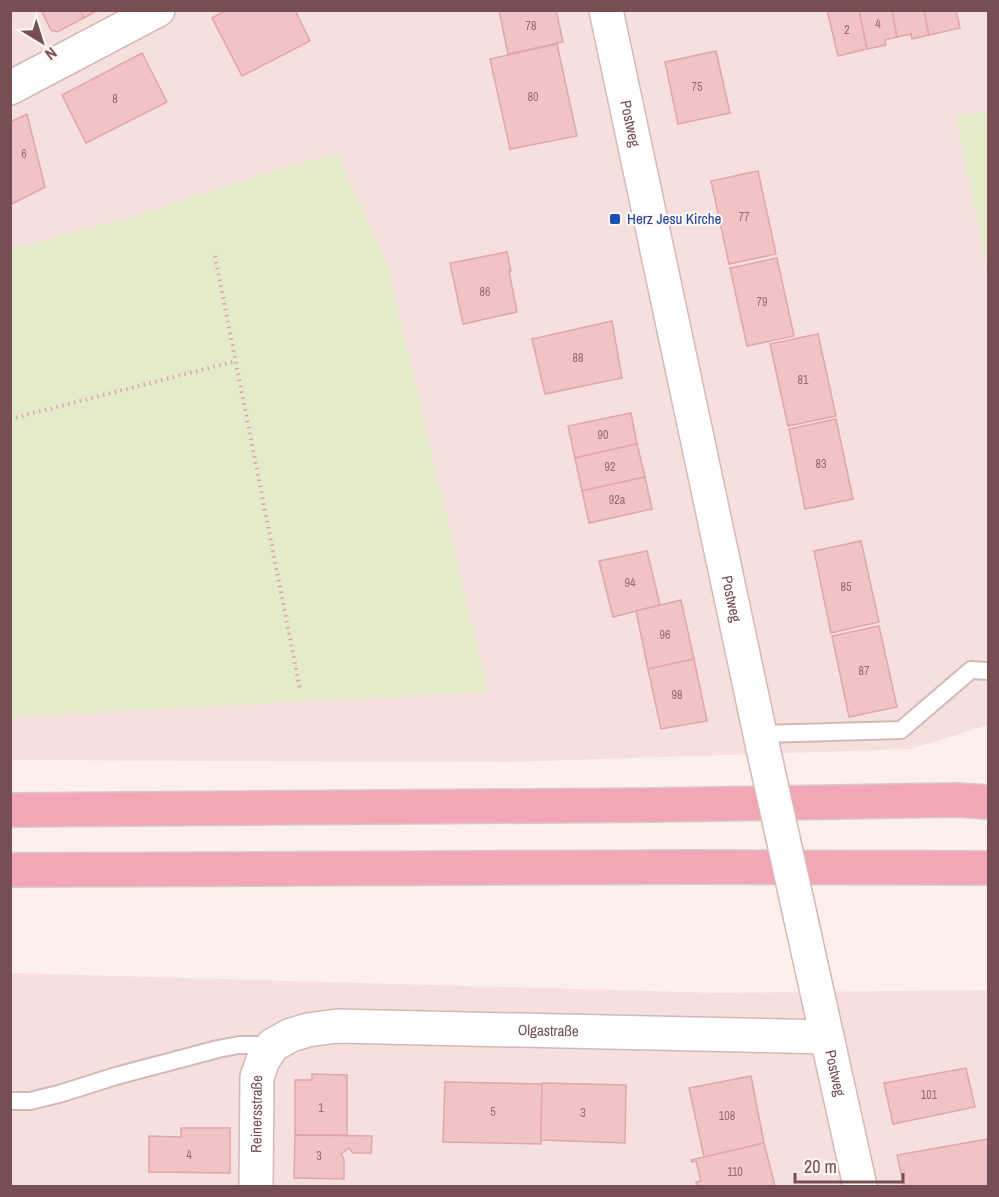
<svg xmlns="http://www.w3.org/2000/svg" width="999" height="1197" font-family="'Archivo Narrow',sans-serif">
<style>
.residential{fill:#f5e0dd}
.green{fill:#e5eaca}
.building{fill:#f0c4c6;stroke:#e2a5a9;stroke-width:1.5}
.lines{fill:none;stroke-linecap:round;stroke-linejoin:round}
.lane-casing{stroke:#d3b8b7;stroke-width:20}
.street-casing{stroke:#d3b8b7;stroke-width:36}
.secondary-casing{stroke:#d8b7b7;stroke-width:36}
.highway-casing{stroke:#d6cacb;stroke-width:36}
.path{stroke:#d6a7a9;stroke-width:4;stroke-dasharray:1.5 4.5;stroke-linecap:butt}
.lane{stroke:#fff;stroke-width:16}
.street{stroke:#fff;stroke-width:33}
.secondary{stroke:#fff;stroke-width:33}
.highway{stroke:#f3a6b4;stroke-width:33}
.secondary-bridge-casing{stroke:#d8b7b7;stroke-width:36;stroke-linecap:butt}
.secondary-bridge{stroke:#fff;stroke-width:33}
.transit-dot{fill:#1a4fb4;stroke:#fef4f2;stroke-width:2}
.labels{text-anchor:middle;stroke-width:4.5;stroke-linejoin:round;paint-order:stroke}
.number-label{font-size:12px;fill:#956c6f}
.street-label{font-size:15px;fill:#774f52;stroke:#fef4f2}
.transit-label{font-size:15px;fill:#164399;stroke:#fef4f2;text-anchor:start}
</style>
<rect width="100%" height="100%" fill="#fcefec"/>
<!-- residential -->
<g class="residential">
<path d="M 10,11 L 988,11 L 988,725 L 910,749 L 507,762 L 11,760 Z"/>
<path d="M 11,973 L 717,993 L 988,990 L 988,1186 L 11,1186 Z"/>
</g>
<!-- green -->
<g class="green">
<path d="M 988,111 L 988,275 L 956,117 Z"/>
<path d="M 337,153 L 387,262 L 488,692 L 11,717 L 11,249 L 137,215 L 272,171 Z"/>
</g>
<!-- building -->
<g class="building">
<path d="M 41,10 L 80,10 L 84,18 L 57,32 L 51,30 Z"/>
<path d="M 80,10 L 98,10 L 84,18 Z"/>
<path d="M 226,10 L 295,10 L 310,41 L 242,76 L 212,18 Z"/>
<path d="M 499,10 L 556,10 L 563,42 L 508,54 Z"/>
<path d="M 827,10 L 859,10 L 867,49 L 838,56 Z"/>
<path d="M 859,10 L 892,10 L 897,37 L 885,40 L 886,45 L 867,49 Z"/>
<path d="M 892,10 L 924,10 L 929,35 L 912,39 L 911,34 L 897,37 Z"/>
<path d="M 924,10 L 956,10 L 960,28 L 929,35 Z"/>
<path d="M 557,44 L 577,136 L 510,149 L 490,59 Z"/>
<path d="M 716,51 L 730,113 L 678,124 L 665,62 Z"/>
<path d="M 142,53 L 167,102 L 86,143 L 62,95 Z"/>
<path d="M 27,114 L 45,187 L 10,205 L 10,122 Z"/>
<path d="M 758,171 L 776,254 L 729,264 L 711,181 Z"/>
<path d="M 507,252 L 511,271 L 509,271 L 517,312 L 463,324 L 450,263 Z"/>
<path d="M 777,258 L 794,336 L 747,346 L 730,268 Z"/>
<path d="M 612,321 L 622,378 L 545,394 L 532,339 Z"/>
<path d="M 818,334 L 836,416 L 788,426 L 770,344 Z"/>
<path d="M 631,413 L 637,444 L 575,458 L 568,426 Z"/>
<path d="M 836,419 L 853,499 L 805,509 L 789,429 Z"/>
<path d="M 637,444 L 645,477 L 582,491 L 575,458 Z"/>
<path d="M 645,477 L 652,509 L 589,523 L 582,491 Z"/>
<path d="M 861,541 L 879,622 L 831,633 L 814,551 Z"/>
<path d="M 647,551 L 660,605 L 613,617 L 599,561 Z"/>
<path d="M 681,600 L 694,659 L 648,669 L 636,611 Z"/>
<path d="M 879,626 L 897,707 L 849,717 L 832,636 Z"/>
<path d="M 694,659 L 707,721 L 661,729 L 648,669 Z"/>
<path d="M 966,1068 L 975,1107 L 893,1124 L 884,1083 Z"/>
<path d="M 312,1074 L 347,1075 L 347,1135 L 295,1135 L 295,1080 L 312,1080 Z"/>
<path d="M 751,1076 L 764,1143 L 704,1157 L 689,1088 Z"/>
<path d="M 445,1082 L 542,1084 L 541,1144 L 443,1142 Z"/>
<path d="M 542,1083 L 626,1085 L 625,1143 L 541,1140 Z"/>
<path d="M 181,1128 L 230,1128 L 230,1173 L 149,1172 L 149,1136 L 181,1137 Z"/>
<path d="M 295,1135 L 372,1136 L 371,1153 L 353,1153 L 349,1148 L 341,1154 L 344,1159 L 344,1179 L 294,1178 Z"/>
<path d="M 988,1139 L 988,1186 L 904,1186 L 897,1155 Z"/>
<path d="M 764,1143 L 775,1186 L 697,1186 L 696,1182 L 701,1181 L 696,1161 L 692,1162 L 691,1160 Z"/>
</g>
<g class="lines">
<defs>
<g id="lane">
<path d="M 760,734 L 901,730 L 971,670 L 988,671"/>
<path d="M 10,1101 L 30,1101 L 59,1094 L 116,1076 L 218,1049 L 239,1045 L 273,1045"/>
</g>
<g id="street">
<path d="M 10,88 L 158,10"/>
<path id="s1" d="M 256,1186 L 257,1077 L 263,1060 L 273,1045 L 291,1035 L 308,1030 L 337,1026 L 827,1037"/>
</g>
<g id="secondary">
<path id="s2" d="M 606,10 L 763,748"/>
<path id="s3" d="M 800,915 L 860,1186"/>
</g>
<g id="highway">
<path d="M 10,810 L 653,805 L 956,800 L 988,802"/>
<path d="M 10,870 L 692,867 L 988,868"/>
</g>
</defs>
<!-- lane casing -->
<use href="#lane" class="lane-casing"/>
<!-- street casing -->
<use href="#street" class="street-casing"/>
<!-- secondary casing -->
<use href="#secondary" class="secondary-casing"/>
<!-- highway casing -->
<use href="#highway" class="highway-casing"/>
<!-- path -->
<g class="path">
<path d="M 215,256 L 300,689"/>
<path d="M 10,419 L 236,361"/>
</g>
<!-- lane -->
<use href="#lane" class="lane"/>
<!-- street -->
<use href="#street" class="street"/>
<!-- secondary -->
<use href="#secondary" class="secondary"/>
<!-- highway -->
<use href="#highway" class="highway"/>
<defs>
<path id="secondary-bridge" d="M 763,748 L 800,915"/>
</defs>
<!-- secondary-bridge casing -->
<use href="#secondary-bridge" class="secondary-bridge-casing"/>
<!-- secondary-bridge -->
<use href="#secondary-bridge" class="secondary-bridge"/>
</g>
<!-- markers -->
<rect class="transit-dot" x="609" y="213" width="12" height="12" rx="3"/>
<g class="labels">
<!-- number labels -->
<g class="number-label">
<text x="878" y="28">4</text>
<text x="531" y="30">78</text>
<text x="847" y="34">2</text>
<text x="697" y="91">75</text>
<text x="533" y="101">80</text>
<text x="115" y="103">8</text>
<text x="24" y="158">6</text>
<text x="744" y="221">77</text>
<text x="485" y="296">86</text>
<text x="762" y="306">79</text>
<text x="578" y="362">88</text>
<text x="803" y="384">81</text>
<text x="603" y="439">90</text>
<text x="821" y="468">83</text>
<text x="610" y="471">92</text>
<text x="617" y="504">92a</text>
<text x="630" y="587">94</text>
<text x="846" y="591">85</text>
<text x="665" y="639">96</text>
<text x="864" y="675">87</text>
<text x="677" y="699">98</text>
<text x="929" y="1099">101</text>
<text x="321" y="1112">1</text>
<text x="493" y="1116">5</text>
<text x="583" y="1117">3</text>
<text x="727" y="1120">108</text>
<text x="189" y="1159">4</text>
<text x="319" y="1160">3</text>
<text x="735" y="1176">110</text>
</g>
<!-- street labels -->
<g class="street-label">
<text dy="5" stroke="none"><textPath href="#s2" startOffset="116">Postweg</textPath></text>
<text dy="5" stroke="none"><textPath href="#s2" startOffset="602">Postweg</textPath></text>
<text dy="5" stroke="none"><textPath href="#s1" startOffset="424">Olgastraße</textPath></text>
<text dy="5" stroke="none"><textPath href="#s3" startOffset="162">Postweg</textPath></text>
<text dy="5" stroke="none"><textPath href="#s1" startOffset="72">Reinersstraße</textPath></text>
</g>
<!-- transit labels -->
<g class="transit-label">
<text x="627" y="224">Herz Jesu Kirche</text>
</g>
</g>
<!-- border -->
<rect width="999" height="1197" fill="none" stroke="#774f52" stroke-width="24"/>
<!-- north arrow -->
<g transform="translate(42 42) rotate(142)" stroke="#fef4f2" stroke-width="4.5" paint-order="stroke">
<path d="M0-4.5L10 22L0 15L-10 22Z" fill="#774f52"/>
<text y="-9" font-size="16" font-weight="bold" text-anchor="middle" fill="#774f52">N</text>
</g>
<!-- scale -->
<path d="M795 1173v9h108v-9" fill="none" stroke="#774f52" stroke-width="3"/>
<text x="804" y="1173" font-size="18" fill="#774f52" stroke="#fef4f2" stroke-width="4.5" paint-order="stroke">20 m</text>
</svg>
